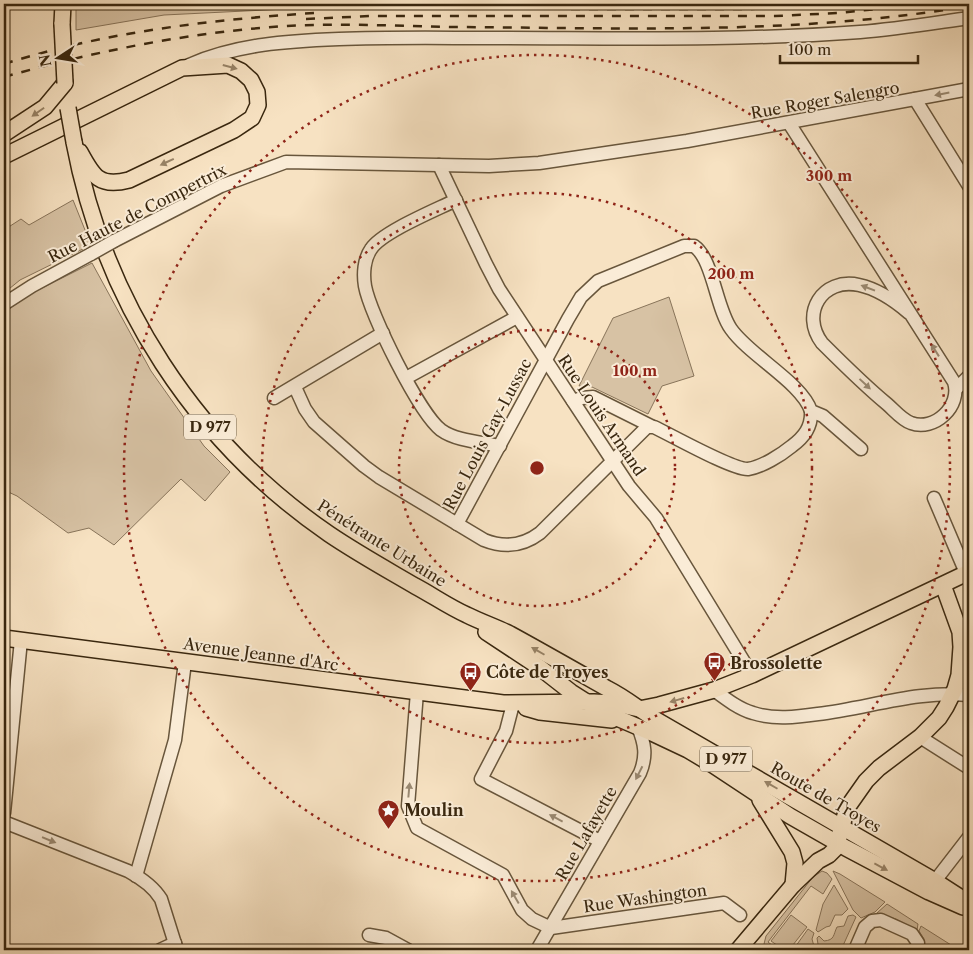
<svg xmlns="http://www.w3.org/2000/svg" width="973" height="954" font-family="'Libre Caslon Text',serif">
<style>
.green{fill:#d7c2a4;stroke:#88745a}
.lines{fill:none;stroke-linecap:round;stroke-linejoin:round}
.minor-casing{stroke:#68563c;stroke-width:15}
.major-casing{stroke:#39270f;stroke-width:18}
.minor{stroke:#faecd7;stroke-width:12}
.major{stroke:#f7e2c2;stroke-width:15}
.rail{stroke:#39270f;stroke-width:2.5;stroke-dasharray:9 9;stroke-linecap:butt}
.minor-bridge-casing{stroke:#68563c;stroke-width:15;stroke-linecap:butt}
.major-bridge-casing{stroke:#39270f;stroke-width:18;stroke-linecap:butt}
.minor-bridge{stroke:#faecd7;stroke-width:12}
.major-bridge{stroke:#f7e2c2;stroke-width:15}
.oneway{fill:#988468}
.oneway2{fill:#9a8a73}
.ring{fill:none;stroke:#8f2418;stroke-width:2.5;stroke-dasharray:2.5 5}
.labels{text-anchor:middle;stroke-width:4;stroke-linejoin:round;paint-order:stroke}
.shield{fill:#faecd7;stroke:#73624b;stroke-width:1}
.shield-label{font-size:15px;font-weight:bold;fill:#39270f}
.street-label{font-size:16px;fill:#39270f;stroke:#faecd7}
.poi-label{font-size:16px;font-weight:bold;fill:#39270f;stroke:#faecd7;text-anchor:start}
.centre{fill:#8f2418;stroke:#faecd7;stroke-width:2.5}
.ring-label{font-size:15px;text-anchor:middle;font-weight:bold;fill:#8f2418;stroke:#faecd7;stroke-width:4;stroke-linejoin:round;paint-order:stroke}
</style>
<rect width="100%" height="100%" fill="#f7e2c2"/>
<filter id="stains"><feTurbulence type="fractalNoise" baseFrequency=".004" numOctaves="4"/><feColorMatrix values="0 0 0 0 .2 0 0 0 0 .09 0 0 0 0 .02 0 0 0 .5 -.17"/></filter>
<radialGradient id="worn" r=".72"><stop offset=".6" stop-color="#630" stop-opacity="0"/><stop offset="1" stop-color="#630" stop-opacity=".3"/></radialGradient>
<!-- green -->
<g class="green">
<path d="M 76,4 L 387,4 L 164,15 L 76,30 Z"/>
<path d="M 73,200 L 91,245 L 20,280 L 4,293 L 4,230 L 21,219 L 29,225 Z"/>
<path d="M 92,263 L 151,371 L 204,446 L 230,472 L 205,501 L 181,479 L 114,545 L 89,528 L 68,533 L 17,496 L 4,490 L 4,312 L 34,292 Z"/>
<path d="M 669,297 L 694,376 L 662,386 L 648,414 L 592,387 L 579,386 L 613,318 Z"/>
<path d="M 822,871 L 827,873 L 832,879 L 823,894 L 811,886 L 768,942 L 778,950 L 766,950 L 764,944 L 766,936 L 813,877 Z"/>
<path d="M 833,871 L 840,874 L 885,902 L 875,912 L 861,918 L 853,910 Z"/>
<path d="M 834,885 L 848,909 L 842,915 L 835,915 L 830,926 L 826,927 L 818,932 L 816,930 L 823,904 Z"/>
<path d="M 887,904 L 918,924 L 917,930 L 896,919 L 877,913 Z"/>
<path d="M 791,915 L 807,927 L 789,950 L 784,950 L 771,941 Z"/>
<path d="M 853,915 L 856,917 L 841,950 L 819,950 L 817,938 L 819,936 L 824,941 C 835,940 833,935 837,927 L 844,926 L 848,916 Z"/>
<path d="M 921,926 L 959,950 L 924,950 L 924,939 L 919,931 Z"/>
<path d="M 808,929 L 814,933 L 812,939 L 815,950 L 793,950 Z"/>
</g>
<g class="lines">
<defs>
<g id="minor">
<path d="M 189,65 C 237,44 288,41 339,39 C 391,37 442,38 493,38 C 615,38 738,41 860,32 C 896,29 933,23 969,18"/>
<path d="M 915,99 L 969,186"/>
<path d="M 789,123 L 954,382 C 962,406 934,432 911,423 C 902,420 894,410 887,404 C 864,385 843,364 822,343 C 800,314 822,277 859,285 C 878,289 895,301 909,313"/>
<path d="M 439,165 L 486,264 L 499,289 L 629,486 L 656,518 L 752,675"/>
<path d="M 456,200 C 436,210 382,232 371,249 C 364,259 363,274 365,286 C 370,314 419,413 441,430 C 456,441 481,442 500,446"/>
<path d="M 114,241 L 221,186 L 286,162 L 489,166 L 539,163 L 687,141 L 969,89"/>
<path d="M 4,304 L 32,286 L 91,254"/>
<path d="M 406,378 L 517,317"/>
<path d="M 295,387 L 305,409 L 314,422 L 364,466 L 379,477 L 484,540 C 504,548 523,546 540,533 L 647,427 L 654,427 C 671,435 733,470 748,469 C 762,467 781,455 792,446 C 804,437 812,427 811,411"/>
<path d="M 956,389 L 969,376"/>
<path d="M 274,398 L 383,333"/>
<path d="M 573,401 L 582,398 L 593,397 L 651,426"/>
<path d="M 934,498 L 966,573"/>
<path d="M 457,524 L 568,319 L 581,297 L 598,281 L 684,246 L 694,246 C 713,259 716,308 731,329 C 750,356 802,383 811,411 L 823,416 L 861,449"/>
<path d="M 714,690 C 726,699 739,709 753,713 C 774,720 797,717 818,714 C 868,708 919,690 969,695"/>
<path d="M 417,692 L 408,806 L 417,828 L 503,875 L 522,910 L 532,919 L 551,928 L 724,903 L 740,915"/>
<path d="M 513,704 L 506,731 L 481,779 L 600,841"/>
<path d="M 920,737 L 969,768"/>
<path d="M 4,813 L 21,640"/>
<path d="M 4,822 L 128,871 C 141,878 153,886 161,899 L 177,950"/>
<path d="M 136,876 L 175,740 L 185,662"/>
<path d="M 935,881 L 969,837"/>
<path d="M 369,935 L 386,938 L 408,950"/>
<path d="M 160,950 L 175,943"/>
<path d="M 537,950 L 640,773 C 647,756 645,744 638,727"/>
<path d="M 855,950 L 865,927 L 872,921 L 881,920 L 912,934 L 918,943 L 917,950"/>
</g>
<g id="major">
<path d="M 62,24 L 63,4"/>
<path d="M 4,134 L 45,107 L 65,83"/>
<path d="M 74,142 C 104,302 195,442 329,534 C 357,553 386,569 415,586 C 432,595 449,607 467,615 C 481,622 496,627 510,634 C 543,652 576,671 608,689 C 626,698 641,711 658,721 C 750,775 843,827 935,881 L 969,903"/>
<path d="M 4,156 L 182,68 L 228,65 L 241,71 L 251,80 L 257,92 L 258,105 L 252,118 L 234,130 L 129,180 C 99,188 93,176 80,152"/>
<path d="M 486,632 L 539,667 L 571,692 L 601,711 L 652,733 L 688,750 L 713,765 L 790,816 L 846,848 L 929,892 L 963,907"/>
<path d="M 4,638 L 503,703 L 594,702 L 612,703 L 639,709 L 659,705 L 714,690 L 752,675 L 969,572"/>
<path d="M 526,708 L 540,712 L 612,720"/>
<path d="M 760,800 L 792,852 L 795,863 L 793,885"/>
<path d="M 738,950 L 793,885 L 818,861 L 829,855 L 836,848 L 847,808 L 866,781 L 879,768 L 920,737 L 939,718 L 946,707 L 955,689 L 959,675 L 961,647 L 960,632 L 943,585"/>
</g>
</defs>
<!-- minor casing -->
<use href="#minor" class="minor-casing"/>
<!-- major casing -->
<use href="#major" class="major-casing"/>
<!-- minor -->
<use href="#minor" class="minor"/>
<!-- major -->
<use href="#major" class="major"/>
<!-- rail -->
<g class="rail">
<path d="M 304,8 L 478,4"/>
<path d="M 571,9 L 750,9 L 855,4"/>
<path d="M 306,19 L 370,16 L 775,16 L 839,13 L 923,4"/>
<path d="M 4,64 C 105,32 208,20 314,13"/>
<path d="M 4,77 C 96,51 191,32 287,26 C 342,23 398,26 453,27 C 625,28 799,35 969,6"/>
</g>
<defs>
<path id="minor-bridge" d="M 91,254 L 114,241"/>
<g id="major-bridge">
<path d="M 62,24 L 65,83"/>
<path d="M 68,108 L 74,142"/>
</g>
</defs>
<!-- minor-bridge casing -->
<use href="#minor-bridge" class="minor-bridge-casing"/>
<!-- major-bridge casing -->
<use href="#major-bridge" class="major-bridge-casing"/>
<!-- minor-bridge -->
<use href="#minor-bridge" class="minor-bridge"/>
<!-- major-bridge -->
<use href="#major-bridge" class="major-bridge"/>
</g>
<!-- one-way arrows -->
<defs><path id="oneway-solid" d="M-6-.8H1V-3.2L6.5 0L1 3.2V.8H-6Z" transform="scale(1.25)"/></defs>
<g class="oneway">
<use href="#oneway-solid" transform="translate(230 67) rotate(15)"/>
<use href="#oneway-solid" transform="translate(38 112) rotate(145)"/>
<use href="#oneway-solid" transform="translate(167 162) rotate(155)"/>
<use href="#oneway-solid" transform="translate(538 651) rotate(-150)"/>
<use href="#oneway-solid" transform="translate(677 700) rotate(164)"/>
<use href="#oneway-solid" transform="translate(771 785) rotate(-150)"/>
<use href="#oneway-solid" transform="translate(881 867) rotate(28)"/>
</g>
<g class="oneway2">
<use href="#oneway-solid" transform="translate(942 94) rotate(169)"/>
<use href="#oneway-solid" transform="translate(868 288) rotate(-159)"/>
<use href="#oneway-solid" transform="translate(935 350) rotate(-122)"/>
<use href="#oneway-solid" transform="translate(865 384) rotate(43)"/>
<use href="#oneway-solid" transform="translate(639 773) rotate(117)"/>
<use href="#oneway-solid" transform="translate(409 790) rotate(-85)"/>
<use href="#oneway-solid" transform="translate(556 818) rotate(-152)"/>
<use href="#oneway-solid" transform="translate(49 840) rotate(22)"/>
<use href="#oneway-solid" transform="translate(515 897) rotate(-120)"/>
</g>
<!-- distance rings -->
<g class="ring">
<circle cx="537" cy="468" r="138"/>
<circle cx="537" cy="468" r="275"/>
<circle cx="537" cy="468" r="413"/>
</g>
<!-- icons -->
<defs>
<symbol id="bus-pin" viewBox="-11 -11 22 30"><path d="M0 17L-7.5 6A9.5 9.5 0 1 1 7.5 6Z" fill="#8f2418" stroke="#faecd7"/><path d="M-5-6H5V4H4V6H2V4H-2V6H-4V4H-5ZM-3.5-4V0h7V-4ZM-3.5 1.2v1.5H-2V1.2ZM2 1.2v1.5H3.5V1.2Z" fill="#fff"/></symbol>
<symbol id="sight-pin" viewBox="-11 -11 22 30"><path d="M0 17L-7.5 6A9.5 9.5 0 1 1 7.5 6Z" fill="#8f2418" stroke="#faecd7"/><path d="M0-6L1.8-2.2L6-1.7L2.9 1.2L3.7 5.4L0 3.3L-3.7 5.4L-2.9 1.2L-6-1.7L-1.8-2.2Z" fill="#fff"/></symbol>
</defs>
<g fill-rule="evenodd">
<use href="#bus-pin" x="702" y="650" width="25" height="34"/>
<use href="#bus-pin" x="458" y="660" width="25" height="34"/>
<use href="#sight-pin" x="376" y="798" width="25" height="34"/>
</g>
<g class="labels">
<!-- shield labels -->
<g class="shield">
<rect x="184" y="414.5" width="52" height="25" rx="4"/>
<rect x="700" y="746.5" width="52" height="25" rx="4"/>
</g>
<g class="shield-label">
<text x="210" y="432">D 977</text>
<text x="726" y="764">D 977</text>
</g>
<!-- street labels -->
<g class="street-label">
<text transform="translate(825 100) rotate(-10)" y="6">Rue Roger Salengro</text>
<text transform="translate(137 213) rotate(-27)" y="6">Rue Haute de Compertrix</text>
<text transform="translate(602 415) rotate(56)" y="6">Rue Louis Armand</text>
<text transform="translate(487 434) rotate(-62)" y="6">Rue Louis Gay-Lussac</text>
<text transform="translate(382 543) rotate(32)" y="6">Pénétrante Urbaine</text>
<text transform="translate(261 654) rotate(8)" y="6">Avenue Jeanne d'Arc</text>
<text transform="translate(826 797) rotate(30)" y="6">Route de Troyes</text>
<text transform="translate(586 833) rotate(-60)" y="6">Rue Lafayette</text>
<text transform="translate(645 898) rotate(-8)" y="6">Rue Washington</text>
</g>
<!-- poi labels -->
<g class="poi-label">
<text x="730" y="669">Brossolette</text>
<text x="486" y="678">Côte de Troyes</text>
<text x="404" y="816">Moulin</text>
</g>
</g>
<circle cx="537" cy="468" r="8" class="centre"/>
<g class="ring-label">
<text x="829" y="181">300 m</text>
<text x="731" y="279">200 m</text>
<text x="635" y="376">100 m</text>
</g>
<!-- margin -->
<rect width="973" height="954" fill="none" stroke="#f7e2c2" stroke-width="20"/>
<rect x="5" y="5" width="963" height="944" fill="none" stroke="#39270f" stroke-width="2.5"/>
<rect x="10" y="10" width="953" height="934" fill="none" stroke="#39270f"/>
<!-- north arrow -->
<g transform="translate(58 58) rotate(258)" stroke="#faecd7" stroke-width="4" paint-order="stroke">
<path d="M0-4L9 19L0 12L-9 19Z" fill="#39270f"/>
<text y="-8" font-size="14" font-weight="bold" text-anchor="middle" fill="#39270f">N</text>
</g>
<!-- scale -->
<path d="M780 55v8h138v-8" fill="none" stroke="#39270f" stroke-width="2.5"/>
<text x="788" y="55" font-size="15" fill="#39270f" stroke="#faecd7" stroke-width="4" paint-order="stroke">100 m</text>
<rect width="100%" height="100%" filter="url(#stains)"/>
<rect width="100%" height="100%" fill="url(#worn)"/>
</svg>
